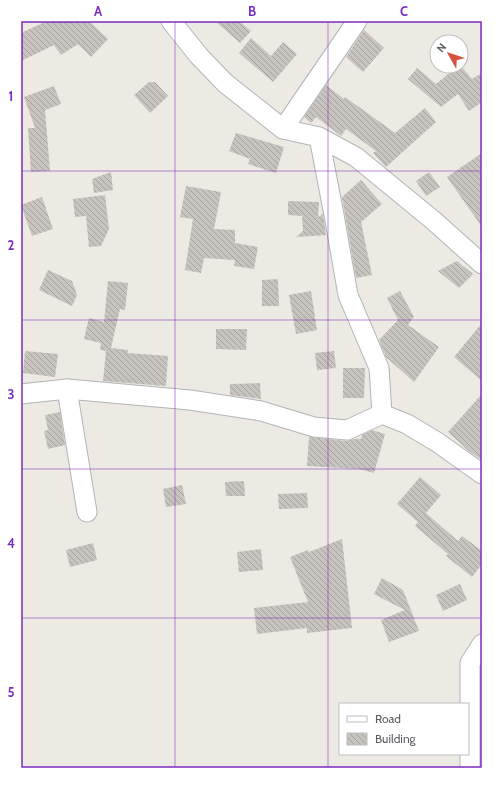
<svg xmlns="http://www.w3.org/2000/svg" width="503" height="789" font-family="Cabin,sans-serif">
<style>
.building{fill:url(#building-back-hatch)}
.lines{fill:none;stroke-linecap:round;stroke-linejoin:round}
.street-casing{stroke:#b3b4b8;stroke-width:21}
.street{stroke:#fff;stroke-width:19}
.grid{fill:none;stroke:#7b2cbf;stroke-width:1;stroke-opacity:0.55}
.neatline{fill:none;stroke:#7b2cbf;stroke-width:1.5}
.grid-label{font-size:13px;text-anchor:middle;font-weight:bold;fill:#7b2cbf}
</style>
<defs>
<pattern id="building-back-hatch" width="6" height="6" patternUnits="userSpaceOnUse"><rect width="6" height="6" fill="#c7c4bf"/><path d="M-1 5l2 2M0 0l6 6M5-1l2 2" fill="none" stroke="#a5a29f"/></pattern>
</defs>
<rect width="100%" height="100%" fill="#eceae2"/>
<!-- building -->
<g class="building">
<path d="M 47,21 L 89,21 L 108,39 L 91,57 L 78,44 L 61,55 L 54,45 L 21,61 L 21,33 Z"/>
<path d="M 215,21 L 239,21 L 251,31 L 240,43 Z"/>
<path d="M 364,30 L 384,48 L 363,72 L 346,57 Z"/>
<path d="M 251,38 L 271,56 L 283,42 L 297,54 L 273,82 L 239,53 Z"/>
<path d="M 458,66 L 461,66 L 472,79 L 482,73 L 482,102 L 469,111 L 458,94 L 441,107 L 408,79 L 417,68 L 436,84 Z"/>
<path d="M 149,82 L 155,82 L 168,96 L 150,113 L 134,95 Z"/>
<path d="M 326,85 L 344,99 L 345,97 L 395,133 L 425,108 L 436,122 L 386,167 L 373,153 L 376,151 L 346,129 L 341,136 L 316,117 L 311,123 L 304,117 Z"/>
<path d="M 54,86 L 61,104 L 45,110 L 50,171 L 31,172 L 28,128 L 35,128 L 24,97 Z"/>
<path d="M 236,133 L 284,147 L 276,173 L 248,164 L 250,159 L 229,151 Z"/>
<path d="M 482,153 L 482,227 L 447,177 Z"/>
<path d="M 111,172 L 113,190 L 94,193 L 92,179 Z"/>
<path d="M 429,172 L 440,187 L 426,196 L 416,181 Z"/>
<path d="M 361,180 L 382,204 L 361,222 L 372,275 L 356,278 L 342,197 Z"/>
<path d="M 186,186 L 221,192 L 214,229 L 235,230 L 235,243 L 258,247 L 254,269 L 234,266 L 235,260 L 204,258 L 201,273 L 185,270 L 193,219 L 180,217 Z"/>
<path d="M 105,195 L 109,229 L 101,246 L 89,247 L 86,216 L 75,217 L 73,199 Z"/>
<path d="M 42,197 L 53,229 L 32,236 L 21,205 Z"/>
<path d="M 288,201 L 319,202 L 318,217 L 323,214 L 326,235 L 296,237 L 303,231 L 302,216 L 288,215 Z"/>
<path d="M 457,261 L 473,274 L 459,288 L 438,271 Z"/>
<path d="M 48,270 L 72,281 L 77,295 L 72,306 L 39,290 Z"/>
<path d="M 278,279 L 279,306 L 262,306 L 262,280 Z"/>
<path d="M 108,281 L 128,283 L 125,310 L 120,309 L 111,348 L 128,350 L 128,353 L 168,356 L 166,386 L 103,381 L 106,351 L 100,350 L 101,343 L 84,339 L 89,318 L 104,322 Z"/>
<path d="M 311,291 L 317,330 L 296,334 L 289,295 Z"/>
<path d="M 400,291 L 414,317 L 408,325 L 439,347 L 414,382 L 386,357 L 379,340 L 398,320 L 387,298 Z"/>
<path d="M 482,323 L 482,381 L 454,357 Z"/>
<path d="M 216,329 L 247,329 L 246,350 L 216,349 Z"/>
<path d="M 25,351 L 58,354 L 55,377 L 23,373 Z"/>
<path d="M 334,351 L 336,368 L 317,370 L 315,353 Z"/>
<path d="M 343,368 L 365,368 L 364,398 L 343,398 Z"/>
<path d="M 260,383 L 261,399 L 230,395 L 230,384 Z"/>
<path d="M 482,394 L 482,460 L 470,452 L 448,432 Z"/>
<path d="M 60,412 L 65,445 L 48,449 L 44,431 L 48,430 L 45,415 Z"/>
<path d="M 372,430 L 385,434 L 374,473 L 359,469 L 307,466 L 309,437 L 346,441 L 354,439 L 361,439 L 362,435 Z"/>
<path d="M 420,477 L 441,495 L 426,513 L 458,541 L 462,536 L 482,551 L 482,564 L 472,577 L 446,556 L 448,554 L 415,526 L 418,522 L 397,504 Z"/>
<path d="M 244,481 L 245,496 L 226,496 L 225,482 Z"/>
<path d="M 182,485 L 186,504 L 166,507 L 163,489 Z"/>
<path d="M 307,493 L 308,508 L 279,509 L 278,494 Z"/>
<path d="M 342,539 L 352,628 L 307,633 L 307,628 L 257,634 L 254,608 L 308,602 L 290,557 L 308,550 L 309,552 Z"/>
<path d="M 93,543 L 97,560 L 70,567 L 66,550 Z"/>
<path d="M 261,549 L 263,570 L 239,572 L 237,552 Z"/>
<path d="M 382,578 L 403,590 L 419,631 L 389,642 L 381,620 L 405,610 L 374,594 Z"/>
<path d="M 460,584 L 467,600 L 443,611 L 436,595 Z"/>
</g>
<g class="lines">
<defs>
<g id="street">
<path d="M 171,21 L 199,56 L 225,83 L 283,129 L 319,137 L 356,157 L 434,221 L 482,264"/>
<path d="M 283,129 L 357,21"/>
<path d="M 319,137 L 334,215 L 348,295 L 379,368 L 382,414"/>
<path d="M 67,389 L 87,512"/>
<path d="M 21,394 L 67,389 L 190,400 L 261,411 L 314,427 L 347,430 L 382,414 L 407,424 L 437,442 L 482,474"/>
<path d="M 470,768 L 470,663 L 482,644"/>
</g>
</defs>
<!-- street casing -->
<use href="#street" class="street-casing"/>
<!-- street -->
<use href="#street" class="street"/>
</g>
<!-- grid -->
<path class="grid" d="M 175,21 L 175,768M 328,21 L 328,768M 21,171 L 482,171M 21,320 L 482,320M 21,469 L 482,469M 21,618 L 482,618"/>
<!-- border -->
<rect width="503" height="789" fill="none" stroke="#ffffff" stroke-width="44"/>
<!-- legend -->
<rect x="339" y="703" width="130" height="52" fill="#ffffff" stroke="#bdbec0"/>
<rect x="347" y="716" width="20" height="6" fill="#ffffff" stroke="#bdbec0"/>
<text x="375" y="723" font-size="12" fill="#5b5d61">Road</text>
<rect x="347" y="733" width="20" height="12" fill="url(#building-back-hatch)" stroke="#bdbec0"/>
<text x="375" y="743" font-size="12" fill="#5b5d61">Building</text>
<!-- north arrow -->
<g transform="translate(449 54) rotate(309)"><circle r="19" fill="#ffffff" stroke="#bdbec0"/>
<path d="M0-3L7 15L0 10L-7 15Z" fill="#d5543f"/>
<text y="-6" font-size="11" font-weight="bold" text-anchor="middle" fill="#5b5d61">N</text>
</g>
<rect x="22" y="22" width="459" height="745" class="neatline"/>
<g class="grid-label">
<text x="98" y="16">A</text>
<text x="252" y="16">B</text>
<text x="404" y="16">C</text>
<text x="11" y="101">1</text>
<text x="11" y="250">2</text>
<text x="11" y="399">3</text>
<text x="11" y="548">4</text>
<text x="11" y="697">5</text>
</g>
</svg>
